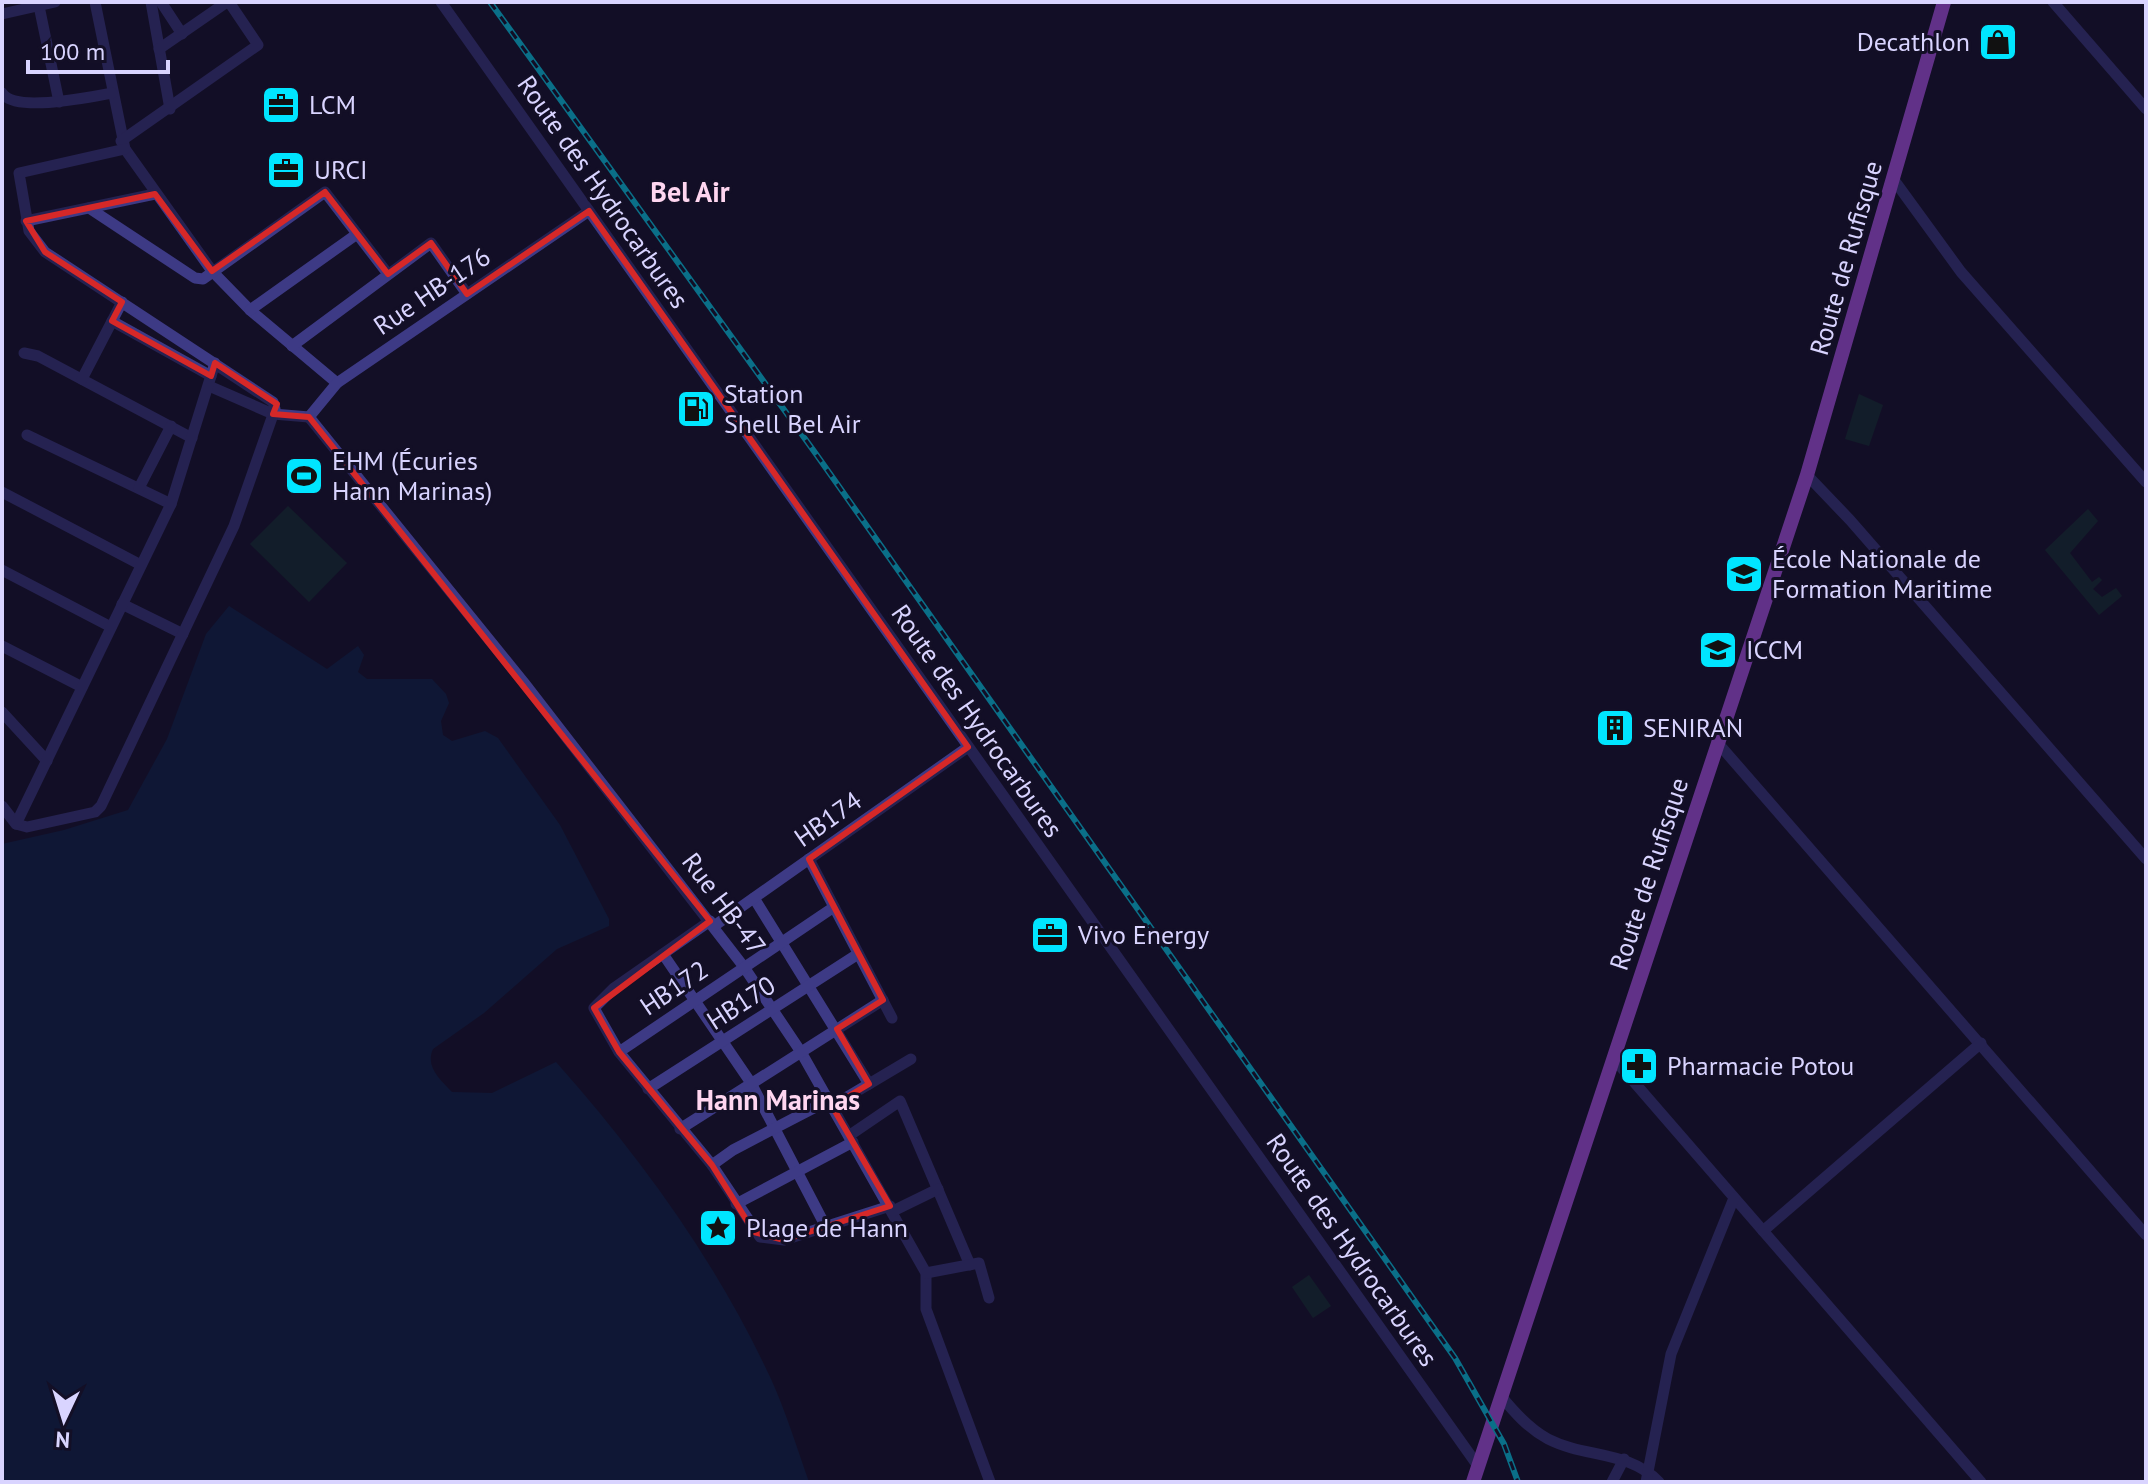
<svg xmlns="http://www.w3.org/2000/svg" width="2148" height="1484" font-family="'PT Sans',sans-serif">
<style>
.green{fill:#12302f}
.water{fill:#0c2248}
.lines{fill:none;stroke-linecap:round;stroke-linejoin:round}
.minor{stroke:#3d3a85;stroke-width:11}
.major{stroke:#c25bff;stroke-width:14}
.rail-casing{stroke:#00e5ff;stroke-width:6}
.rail{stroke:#130f26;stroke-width:3;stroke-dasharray:9;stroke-linecap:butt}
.marked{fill:none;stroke:#d62828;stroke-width:6;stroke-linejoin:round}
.labels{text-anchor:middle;stroke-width:6;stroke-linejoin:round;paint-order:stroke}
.poi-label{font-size:26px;fill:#d9d4ff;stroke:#130f26;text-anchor:start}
.street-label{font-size:26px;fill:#d9d4ff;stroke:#130f26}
.neighbourhood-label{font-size:28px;font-weight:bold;fill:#ffd6f0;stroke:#130f26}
</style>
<rect width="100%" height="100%" fill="#130f26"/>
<!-- green -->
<g class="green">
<path d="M 1859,394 L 1883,405 L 1869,446 L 1845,439 Z"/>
<path d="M 288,506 L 347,563 L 309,602 L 250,544 Z"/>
<path d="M 2088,509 L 2098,521 L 2070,553 L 2092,582 L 2099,577 L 2102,580 L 2093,589 L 2102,597 L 2116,588 L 2122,596 L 2099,615 L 2045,550 Z"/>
<path d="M 1309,1275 L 1331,1306 L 1313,1318 L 1292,1287 Z"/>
</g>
<!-- water -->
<path class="water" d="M 229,606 L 327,669 L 358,646 L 364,655 L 358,672 L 367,679 L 432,679 L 446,694 L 449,703 L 441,721 L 443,735 L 452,741 L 485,731 L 498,738 L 560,825 L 609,919 L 609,926 L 557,949 L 484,1013 L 433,1049 C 425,1067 440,1079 452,1092 L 492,1093 L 556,1062 C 642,1159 716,1261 771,1379 C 786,1412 797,1448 809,1482 L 2,1482 L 2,844 L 64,830 L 128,810 L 167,739 L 206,634 Z"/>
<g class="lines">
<!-- minor -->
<g class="minor">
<path d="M 95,2 L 125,149 L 212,271 L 250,310 L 337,383"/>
<path d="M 151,2 L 170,109"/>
<path d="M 161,2 L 182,34"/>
<path d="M 441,2 L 1478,1466"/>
<path d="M 2053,2 L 2146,109"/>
<path d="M 39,6 L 59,102"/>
<path d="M 2,14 L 55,2"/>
<path d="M 159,49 L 227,2"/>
<path d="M 2,93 C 15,113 90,97 112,93"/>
<path d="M 121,141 L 258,45 L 229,2"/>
<path d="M 1894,180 L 1961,272 L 2146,482"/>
<path d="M 89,208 L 195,278 L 203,279 L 325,192 L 388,274"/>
<path d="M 26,221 L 155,194"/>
<path d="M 250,310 L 357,234"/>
<path d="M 112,321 L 211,376"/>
<path d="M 292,346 L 431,243 L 467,294"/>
<path d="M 24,353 L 38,356 L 192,438"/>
<path d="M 82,379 L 122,302"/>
<path d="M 209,386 L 273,414 L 309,417"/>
<path d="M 309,417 L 525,684 L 744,967 L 801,1052 L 926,1273 L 926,1309 L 990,1482"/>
<path d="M 309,417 L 337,383 L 589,211"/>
<path d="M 27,435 L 171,504"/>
<path d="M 1807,475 L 1850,520 L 2146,859"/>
<path d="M 139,488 L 171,426"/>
<path d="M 2,492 L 141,565"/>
<path d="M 2,570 L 111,627"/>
<path d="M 122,604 L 183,634"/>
<path d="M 2,646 L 82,687"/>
<path d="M 2,712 L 47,761"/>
<path d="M 1717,742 L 2146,1235"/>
<path d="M 2,806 L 16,824 L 27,827 L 95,812 L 101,806 L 234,526 L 275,409 L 273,402 L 45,252 L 29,231 L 19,173 L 125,149"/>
<path d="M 16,824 L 171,504 L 215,363"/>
<path d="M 809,859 L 892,1018"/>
<path d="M 754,898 L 869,1084"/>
<path d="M 710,921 L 614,988 L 594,1008 L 619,1052 L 712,1165 L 760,1237 L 784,1240 L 890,1206"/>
<path d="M 714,926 L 968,747"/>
<path d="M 663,954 L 751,1083 L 827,1229"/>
<path d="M 619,1052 L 834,907"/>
<path d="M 1614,1059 L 1981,1482"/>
<path d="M 648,1089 L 858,954"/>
<path d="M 832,1106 L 911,1059"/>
<path d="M 680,1129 L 883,1000"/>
<path d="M 850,1135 L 900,1101 L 970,1265"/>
<path d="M 712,1165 L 733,1150 L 829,1100"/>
<path d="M 736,1204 L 853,1142"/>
<path d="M 893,1211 L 938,1189"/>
<path d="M 1763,1231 L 1981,1043"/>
<path d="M 926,1273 L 979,1263 L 989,1298"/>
<path d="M 1501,1396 C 1514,1412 1529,1429 1548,1439 C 1585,1458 1628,1450 1659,1482"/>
<path d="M 1612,1482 L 1624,1459"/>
<path d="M 1646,1482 L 1671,1354 L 1734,1198"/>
</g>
<!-- major -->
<path class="major" d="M 1473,1482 L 1807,475 L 1944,2"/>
<defs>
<path id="rail" d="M 490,2 L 816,454 L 1455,1358 L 1504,1444 L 1518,1482"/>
</defs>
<!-- rail casing -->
<use href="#rail" class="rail-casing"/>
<!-- rail -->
<use href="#rail" class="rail"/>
</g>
<!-- marked area -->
<path d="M0 0H2148V1484H0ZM 325,192 L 388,274 L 431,243 L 467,294 L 589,211 L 968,747 L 809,859 L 883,1000 L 837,1029 L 869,1084 L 832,1106 L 890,1206 L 784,1240 L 754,1232 L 712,1165 L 619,1052 L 594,1008 L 710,921 L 309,417 L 273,414 L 277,404 L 215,363 L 211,376 L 112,321 L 122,302 L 45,252 L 26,221 L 155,194 L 212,271 Z" fill="#130f26" fill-opacity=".55" fill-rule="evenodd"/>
<path class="marked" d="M 325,192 L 388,274 L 431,243 L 467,294 L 589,211 L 968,747 L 809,859 L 883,1000 L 837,1029 L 869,1084 L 832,1106 L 890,1206 L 784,1240 L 754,1232 L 712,1165 L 619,1052 L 594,1008 L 710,921 L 309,417 L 273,414 L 277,404 L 215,363 L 211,376 L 112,321 L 122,302 L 45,252 L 26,221 L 155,194 L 212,271 Z"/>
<!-- icons -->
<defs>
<symbol id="shop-square" viewBox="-11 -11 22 22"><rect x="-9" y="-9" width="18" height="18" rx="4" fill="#00e5ff" stroke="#130f26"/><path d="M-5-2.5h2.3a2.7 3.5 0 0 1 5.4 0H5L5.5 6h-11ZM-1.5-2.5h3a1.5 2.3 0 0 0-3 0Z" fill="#111"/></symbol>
<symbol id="office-square" viewBox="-11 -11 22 22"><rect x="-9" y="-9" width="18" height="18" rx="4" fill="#00e5ff" stroke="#130f26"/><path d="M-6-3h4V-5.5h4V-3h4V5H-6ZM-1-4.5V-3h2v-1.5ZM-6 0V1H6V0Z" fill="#111"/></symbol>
<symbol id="fuel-square" viewBox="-11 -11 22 22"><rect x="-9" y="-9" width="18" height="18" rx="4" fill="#00e5ff" stroke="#130f26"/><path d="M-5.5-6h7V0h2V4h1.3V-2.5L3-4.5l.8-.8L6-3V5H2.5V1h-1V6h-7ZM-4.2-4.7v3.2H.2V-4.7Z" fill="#111"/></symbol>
<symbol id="stadium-square" viewBox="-11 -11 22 22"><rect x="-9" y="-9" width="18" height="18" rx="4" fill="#00e5ff" stroke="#130f26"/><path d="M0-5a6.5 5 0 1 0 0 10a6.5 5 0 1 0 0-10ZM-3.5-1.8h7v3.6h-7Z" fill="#111"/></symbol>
<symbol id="university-square" viewBox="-11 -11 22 22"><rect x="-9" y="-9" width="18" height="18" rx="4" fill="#00e5ff" stroke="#130f26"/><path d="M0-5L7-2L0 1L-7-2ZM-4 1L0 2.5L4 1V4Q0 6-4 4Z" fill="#111"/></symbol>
<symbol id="building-square" viewBox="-11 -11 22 22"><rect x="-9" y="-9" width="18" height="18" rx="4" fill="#00e5ff" stroke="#130f26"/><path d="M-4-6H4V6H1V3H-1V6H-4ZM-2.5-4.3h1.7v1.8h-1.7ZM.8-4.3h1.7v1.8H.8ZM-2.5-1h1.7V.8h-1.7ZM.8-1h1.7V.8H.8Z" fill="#111"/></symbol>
<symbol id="pharmacy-square" viewBox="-11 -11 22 22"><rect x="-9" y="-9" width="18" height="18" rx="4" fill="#00e5ff" stroke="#130f26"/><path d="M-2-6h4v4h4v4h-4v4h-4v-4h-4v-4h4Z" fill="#111"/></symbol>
<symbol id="sight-square" viewBox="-11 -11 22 22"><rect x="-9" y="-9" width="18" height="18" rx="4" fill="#00e5ff" stroke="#130f26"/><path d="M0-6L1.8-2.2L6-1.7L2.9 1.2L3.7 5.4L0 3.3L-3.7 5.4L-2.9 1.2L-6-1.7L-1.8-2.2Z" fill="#111"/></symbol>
</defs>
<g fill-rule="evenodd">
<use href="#shop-square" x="1976" y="20" width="44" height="44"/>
<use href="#office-square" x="259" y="83" width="44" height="44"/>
<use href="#office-square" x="264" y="148" width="44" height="44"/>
<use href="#fuel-square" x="674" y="387" width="44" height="44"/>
<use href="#stadium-square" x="282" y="454" width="44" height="44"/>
<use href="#university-square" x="1722" y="552" width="44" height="44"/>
<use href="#university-square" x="1696" y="628" width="44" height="44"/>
<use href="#building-square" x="1593" y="706" width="44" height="44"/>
<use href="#office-square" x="1028" y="913" width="44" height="44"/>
<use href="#pharmacy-square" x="1617" y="1044" width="44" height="44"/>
<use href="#sight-square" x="696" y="1206" width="44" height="44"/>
</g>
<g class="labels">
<!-- poi labels -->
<g class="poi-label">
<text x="1970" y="51" text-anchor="end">Decathlon</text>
<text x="309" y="114">LCM</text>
<text x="314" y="179">URCI</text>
<text x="724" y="403">Station<tspan x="724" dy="30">Shell Bel Air</tspan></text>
<text x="332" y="470">EHM (Écuries<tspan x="332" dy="30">Hann Marinas)</tspan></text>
<text x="1772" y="568">École Nationale de<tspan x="1772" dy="30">Formation Maritime</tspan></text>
<text x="1746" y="659">ICCM</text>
<text x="1643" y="737">SENIRAN</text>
<text x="1078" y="944">Vivo Energy</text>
<text x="1667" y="1075">Pharmacie Potou</text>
<text x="746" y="1237">Plage de Hann</text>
</g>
<!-- street labels -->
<g class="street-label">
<text transform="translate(603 192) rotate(55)" y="9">Route des Hydrocarbures</text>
<text transform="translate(1846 258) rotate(-74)" y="9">Route de Rufisque</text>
<text transform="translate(432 291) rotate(-34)" y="9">Rue HB-176</text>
<text transform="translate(977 721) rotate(55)" y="9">Route des Hydrocarbures</text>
<text transform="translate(828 819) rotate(-35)" y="9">HB174</text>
<text transform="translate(1649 874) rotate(-72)" y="9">Route de Rufisque</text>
<text transform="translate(724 904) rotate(53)" y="9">Rue HB-47</text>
<text transform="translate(674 988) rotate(-34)" y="9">HB172</text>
<text transform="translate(741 1003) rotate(-33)" y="9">HB170</text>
<text transform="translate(1352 1250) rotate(55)" y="9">Route des Hydrocarbures</text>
</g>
<!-- neighbourhood labels -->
<g class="neighbourhood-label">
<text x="690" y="202">Bel Air</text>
<text x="778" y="1110">Hann Marinas</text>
</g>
</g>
<!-- border -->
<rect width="2148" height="1484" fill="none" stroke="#d9d4ff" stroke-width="8"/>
<!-- north arrow -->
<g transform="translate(64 1420) rotate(184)" stroke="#130f26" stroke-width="6" paint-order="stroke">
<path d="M0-6L14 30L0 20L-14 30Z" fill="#d9d4ff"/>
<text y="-12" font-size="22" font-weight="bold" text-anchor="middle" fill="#d9d4ff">N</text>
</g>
<!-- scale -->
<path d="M28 60v12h140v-12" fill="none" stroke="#d9d4ff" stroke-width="4"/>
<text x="40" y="60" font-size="24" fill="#d9d4ff" stroke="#130f26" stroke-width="6" paint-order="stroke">100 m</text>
</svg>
